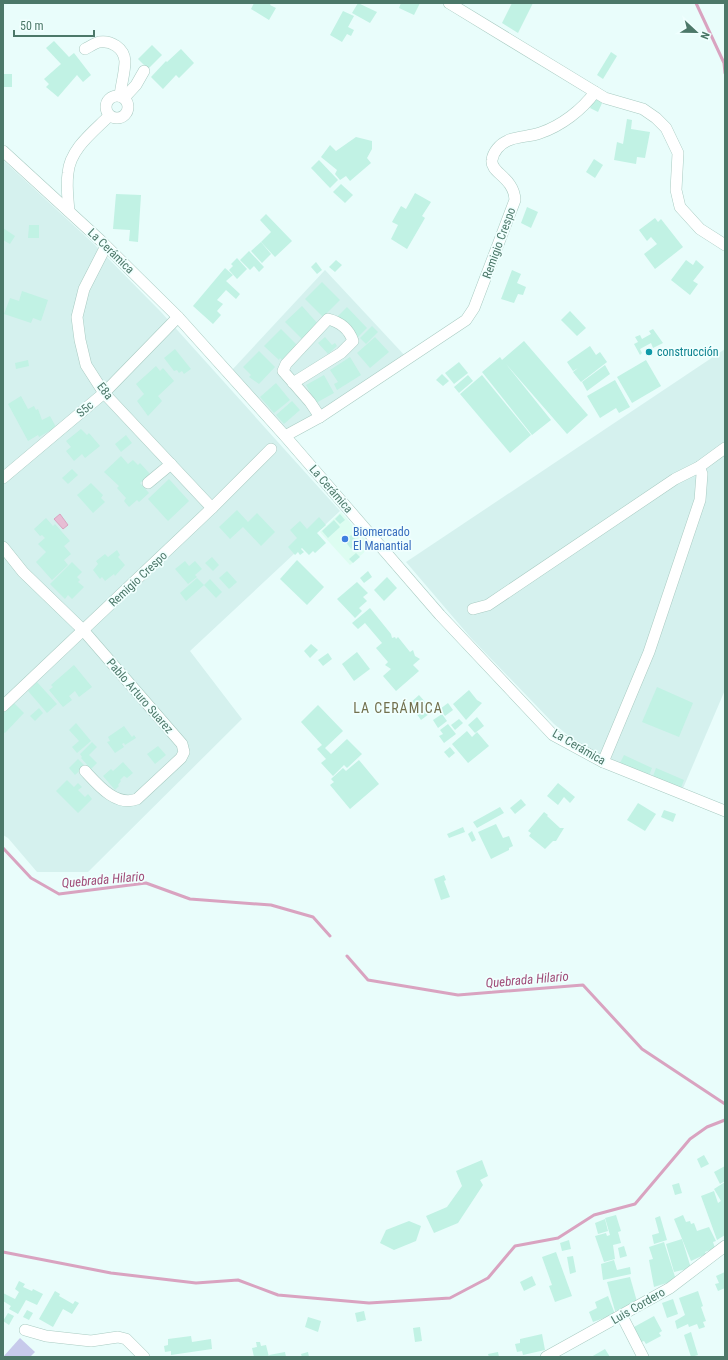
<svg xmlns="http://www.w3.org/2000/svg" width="728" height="1360" font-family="'Roboto Condensed',sans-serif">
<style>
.residential{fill:#d5f1ee}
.commercial{fill:#ddfdf1}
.green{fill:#c7caeb}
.water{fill:#e7bdd4;stroke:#d9a3c0}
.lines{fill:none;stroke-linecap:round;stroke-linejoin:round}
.stream{stroke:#d9a3c0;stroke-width:3}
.building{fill:#c1f2e4}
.minor-casing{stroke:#a9cbc2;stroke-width:12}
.minor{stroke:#fff;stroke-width:11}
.culture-dot{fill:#0f9aa8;stroke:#f0fffe;stroke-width:1.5}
.shop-dot{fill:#3f7fe0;stroke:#f0fffe;stroke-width:1.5}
.labels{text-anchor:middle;stroke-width:3.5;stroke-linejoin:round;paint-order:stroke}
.street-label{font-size:12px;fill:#4c7869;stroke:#f0fffe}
.culture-label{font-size:12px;fill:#0d838f;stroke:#f0fffe;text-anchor:start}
.shop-label{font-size:12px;fill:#366cbe;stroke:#f0fffe;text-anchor:start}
.water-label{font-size:13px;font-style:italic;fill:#a14e79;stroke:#f0fffe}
.quarter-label{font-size:14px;letter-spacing:1px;fill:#72704e;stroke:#f0fffe}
</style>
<rect width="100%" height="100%" fill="#e9fdfb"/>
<!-- residential -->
<g class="residential">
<path d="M 3,160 L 95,245 L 161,312 L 340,511 L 190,651 L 242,719 L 88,872 L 37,872 L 8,838 L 3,835 Z"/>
<path d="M 325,270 L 407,358 L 287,431 L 232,370 Z"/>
<path d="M 725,349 L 725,690 L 681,793 L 588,751 L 554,724 L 471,638 L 406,562 Z"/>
</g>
<!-- commercial -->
<path class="commercial" d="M 341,512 L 371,546 L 350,565 L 320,532 Z"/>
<!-- green -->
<path class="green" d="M 20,1338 L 35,1352 L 30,1357 L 3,1357 Z"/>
<!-- water -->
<path class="water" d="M 60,514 L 68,525 L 63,529 L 54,519 Z"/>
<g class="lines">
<!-- stream -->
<g class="stream">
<path d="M 696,3 L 724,63 L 725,73"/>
<path d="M 3,848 L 31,878 L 59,894 L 146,883 L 190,899 L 271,905 L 313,917 L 330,936"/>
<path d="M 347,956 L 368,980 L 458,995 L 583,985 L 642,1049 L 725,1104"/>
<path d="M 3,1252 L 111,1273 L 196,1283 L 238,1280 L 278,1295 L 369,1303 L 450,1298 L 488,1278 L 515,1246 L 558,1238 L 594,1215 L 635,1204 L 690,1139 L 707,1127 L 725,1120"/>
</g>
</g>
<!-- building -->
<g class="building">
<path d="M 254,3 L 271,3 L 270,5 L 276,8 L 269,20 L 251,9 Z"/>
<path d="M 358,3 L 377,12 L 370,23 L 352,13 Z"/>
<path d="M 401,3 L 420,3 L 414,15 L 399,8 Z"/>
<path d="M 512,3 L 533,3 L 518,33 L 502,23 Z"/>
<path d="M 343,11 L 354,16 L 348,27 L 354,30 L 351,36 L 347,34 L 342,42 L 330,35 Z"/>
<path d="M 54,41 L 69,57 L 74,53 L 91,75 L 83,82 L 77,75 L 58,97 L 46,87 L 49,84 L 44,79 L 61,64 L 46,48 Z"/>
<path d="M 152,45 L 162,55 L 148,69 L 138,59 Z"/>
<path d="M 181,49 L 194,63 L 179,78 L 176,75 L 163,89 L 151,77 L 166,61 L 167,62 Z"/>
<path d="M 611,52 L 617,56 L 603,79 L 597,75 Z"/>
<rect x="3" y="74" width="9" height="13"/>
<path d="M 596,97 L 603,101 L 598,112 L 590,108 Z"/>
<path d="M 627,119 L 632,120 L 631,129 L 650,132 L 645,158 L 637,157 L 636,164 L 614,160 L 617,142 L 623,144 Z"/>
<path d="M 356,137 L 372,141 L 372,149 L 367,158 L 371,163 L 350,181 L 346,176 L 340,180 L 335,174 L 337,170 L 321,157 L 330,145 L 336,151 Z"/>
<path d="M 594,159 L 603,165 L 595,178 L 586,172 Z"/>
<path d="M 319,160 L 338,180 L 330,188 L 311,168 Z"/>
<path d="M 341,184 L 353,195 L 345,203 L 333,192 Z"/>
<path d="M 415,193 L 431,202 L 422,216 L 425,218 L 407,249 L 391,239 L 398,225 L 392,222 L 401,206 L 406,209 Z"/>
<path d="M 116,194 L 141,195 L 138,242 L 129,241 L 130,230 L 113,229 Z"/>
<path d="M 527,207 L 538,212 L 531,228 L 521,223 Z"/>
<path d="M 266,214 L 292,241 L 275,257 L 261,242 L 271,232 L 260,220 Z"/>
<path d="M 655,218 L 658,222 L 661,219 L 683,247 L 655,269 L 644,254 L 657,244 L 651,237 L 647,241 L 639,230 Z"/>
<path d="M 29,225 L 39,225 L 39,238 L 28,238 Z"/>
<path d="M 3,228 L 15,236 L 10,244 L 3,240 Z"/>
<path d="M 261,242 L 271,254 L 262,263 L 251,251 Z"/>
<path d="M 249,251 L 264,267 L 259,272 L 254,266 L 250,270 L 240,260 Z"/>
<path d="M 237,258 L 247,269 L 237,279 L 229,270 L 233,266 L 231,264 Z"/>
<path d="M 336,260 L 342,265 L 335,272 L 329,267 Z"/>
<path d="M 686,260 L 693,265 L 696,260 L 704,267 L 693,281 L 698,284 L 690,295 L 671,280 Z"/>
<path d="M 316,262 L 322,270 L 317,274 L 311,267 Z"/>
<path d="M 225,268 L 233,275 L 226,281 L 240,294 L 236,299 L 226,290 L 217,300 L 223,304 L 217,311 L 221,315 L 213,324 L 193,306 Z"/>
<path d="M 512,270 L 521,274 L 517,283 L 526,287 L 523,295 L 518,294 L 514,303 L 501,299 Z"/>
<path d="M 322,282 L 340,300 L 323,317 L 305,299 Z"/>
<path d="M 22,291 L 48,300 L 41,321 L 33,318 L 31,323 L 4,314 L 10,298 L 19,301 Z"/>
<path d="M 302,306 L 318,324 L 302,339 L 285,322 Z"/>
<path d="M 347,307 L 367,328 L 357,338 L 337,317 Z"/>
<path d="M 570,311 L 586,328 L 577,336 L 561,320 Z"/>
<path d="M 372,326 L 378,332 L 366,344 L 360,338 Z"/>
<path d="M 281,329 L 297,345 L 282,360 L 280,358 L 279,360 L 264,346 Z"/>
<path d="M 653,329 L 663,343 L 653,348 L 651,343 L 640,349 L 642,353 L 640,355 L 634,344 L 638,342 L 635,337 L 640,335 L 642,339 L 651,334 L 649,331 Z"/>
<path d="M 325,337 L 332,345 L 335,343 L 337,346 L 328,354 L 318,343 Z"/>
<path d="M 375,337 L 389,352 L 370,368 L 357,353 Z"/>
<path d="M 524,341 L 588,415 L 567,434 L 506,364 L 551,420 L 532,435 L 482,372 L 500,357 L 502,360 Z"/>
<path d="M 590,346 L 596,355 L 600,352 L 607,362 L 581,382 L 573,372 L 578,368 L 573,371 L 567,362 Z"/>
<path d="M 175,349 L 191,369 L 184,374 L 182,371 L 179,373 L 177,370 L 174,371 L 164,358 Z"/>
<path d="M 259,351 L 275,367 L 259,384 L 249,377 L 251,375 L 243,367 Z"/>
<path d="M 350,357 L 361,375 L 337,390 L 334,384 L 338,382 L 330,370 Z"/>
<path d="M 28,360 L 29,366 L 16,369 L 15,363 Z"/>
<path d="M 646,360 L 661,386 L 632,403 L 617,377 Z"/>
<path d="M 459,362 L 468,373 L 454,384 L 445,373 Z"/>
<path d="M 605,365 L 610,374 L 587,391 L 582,382 Z"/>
<path d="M 156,366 L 160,371 L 163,368 L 174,381 L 158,396 L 162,401 L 148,416 L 137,401 L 144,394 L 136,384 Z"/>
<path d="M 442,374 L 449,381 L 443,386 L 436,380 Z"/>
<path d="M 324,375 L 334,393 L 316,403 L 306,385 Z"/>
<path d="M 468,375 L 473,381 L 459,393 L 454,387 Z"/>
<path d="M 482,375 L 531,435 L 510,453 L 460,394 Z"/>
<path d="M 615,380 L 630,407 L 619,413 L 616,408 L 600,418 L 587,396 Z"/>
<path d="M 276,383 L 290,400 L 274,413 L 260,397 Z"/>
<path d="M 21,396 L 28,409 L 34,406 L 36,410 L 38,409 L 42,420 L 50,416 L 56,427 L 39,437 L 38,435 L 28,441 L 8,404 Z"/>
<path d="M 292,401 L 300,410 L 284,424 L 276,415 Z"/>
<path d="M 81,429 L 87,435 L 89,433 L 100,446 L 85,458 L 82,454 L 74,461 L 66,451 L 71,447 L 66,441 Z"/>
<path d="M 126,435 L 132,443 L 121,452 L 115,444 Z"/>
<path d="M 121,456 L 128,464 L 133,460 L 138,465 L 140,463 L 150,474 L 140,483 L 149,493 L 139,502 L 137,500 L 129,507 L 124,501 L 126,498 L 117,488 L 119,486 L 104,472 Z"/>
<path d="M 72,469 L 78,475 L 68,484 L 62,478 Z"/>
<path d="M 169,479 L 189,501 L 168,521 L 148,499 Z"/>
<path d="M 91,483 L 103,495 L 101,498 L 105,502 L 93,513 L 77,495 Z"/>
<path d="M 237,510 L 248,522 L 257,513 L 275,532 L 261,546 L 243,527 L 230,539 L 219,527 Z"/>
<path d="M 340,514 L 345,520 L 340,524 L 335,519 Z"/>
<path d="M 319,517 L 326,525 L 317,533 L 326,543 L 315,553 L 313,551 L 309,555 L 302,548 L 301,549 L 304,552 L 300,555 L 298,552 L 295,555 L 288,547 L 297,538 L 290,530 L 300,521 L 307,529 Z"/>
<path d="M 46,518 L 53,526 L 55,524 L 70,541 L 64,546 L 71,554 L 64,560 L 68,565 L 52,580 L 36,562 L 46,552 L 38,544 L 45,538 L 42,535 L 40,536 L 34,529 Z"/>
<path d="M 334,520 L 340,527 L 328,538 L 322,531 Z"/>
<path d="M 351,535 L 358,542 L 351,549 L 345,541 Z"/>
<path d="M 117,550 L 120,555 L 118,557 L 125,565 L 115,576 L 114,574 L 105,581 L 102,577 L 100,579 L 93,570 L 98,564 L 96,561 L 105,554 L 108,557 Z"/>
<path d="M 356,553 L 360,557 L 353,563 L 349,559 Z"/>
<path d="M 212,557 L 219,565 L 213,571 L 205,563 Z"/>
<path d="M 297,560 L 324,587 L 307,605 L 280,579 Z"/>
<path d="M 185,561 L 189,566 L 195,561 L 202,569 L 195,575 L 197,577 L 188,584 L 175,569 Z"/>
<path d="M 72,562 L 82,572 L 77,577 L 80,580 L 78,582 L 84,587 L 72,599 L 68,595 L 65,599 L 50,584 Z"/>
<path d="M 227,571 L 237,582 L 229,589 L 219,578 Z"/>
<path d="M 368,571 L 372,577 L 364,583 L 360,578 Z"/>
<path d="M 387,577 L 397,588 L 384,601 L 374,590 Z"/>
<path d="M 197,578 L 204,585 L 186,601 L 180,593 Z"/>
<path d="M 210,579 L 222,592 L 216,598 L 204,585 Z"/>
<path d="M 357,582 L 368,593 L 363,597 L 367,601 L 359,608 L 362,611 L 355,618 L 337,599 Z"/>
<path d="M 370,608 L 391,634 L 392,638 L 395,637 L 396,639 L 398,637 L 410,652 L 413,650 L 415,656 L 420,659 L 413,665 L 419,671 L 396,691 L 383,676 L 391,669 L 385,665 L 388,662 L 376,648 L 382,643 L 365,623 L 358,629 L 352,623 Z"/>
<path d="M 311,644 L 318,650 L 310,658 L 304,651 Z"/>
<path d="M 357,652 L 370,669 L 354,681 L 342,664 Z"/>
<path d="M 328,653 L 332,659 L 323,666 L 318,660 Z"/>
<path d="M 74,665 L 92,687 L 79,697 L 75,691 L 69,696 L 72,700 L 63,707 L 49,690 L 53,687 L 51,685 Z"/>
<path d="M 37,682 L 57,704 L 47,713 L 28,691 Z"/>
<path d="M 657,687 L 693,703 L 679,737 L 642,722 Z"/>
<path d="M 469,690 L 477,700 L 482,703 L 466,720 L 453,704 Z"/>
<path d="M 419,695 L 426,703 L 415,712 L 409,704 Z"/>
<path d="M 13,702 L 24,713 L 5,733 L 3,732 L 3,712 Z"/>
<path d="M 448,703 L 453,710 L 445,716 L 440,709 Z"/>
<path d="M 318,705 L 343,731 L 325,748 L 331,754 L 347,739 L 362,754 L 347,768 L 344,765 L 333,776 L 321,763 L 326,759 L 317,749 L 322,745 L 301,722 Z"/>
<path d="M 424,707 L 429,714 L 421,720 L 416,713 Z"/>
<path d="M 39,708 L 43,713 L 35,721 L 30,716 Z"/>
<path d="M 442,714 L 447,721 L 438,728 L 433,720 Z"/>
<path d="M 477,717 L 484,726 L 475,733 L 468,725 Z"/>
<path d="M 459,719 L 463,723 L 455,730 L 451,725 Z"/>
<path d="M 76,723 L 91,741 L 77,753 L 72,747 L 79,741 L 69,730 Z"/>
<path d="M 448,724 L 456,734 L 444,743 L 439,736 L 443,734 L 440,730 Z"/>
<path d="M 124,726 L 132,737 L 134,735 L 136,738 L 125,745 L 124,743 L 122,744 L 124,747 L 115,753 L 107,742 L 110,741 L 108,737 Z"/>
<path d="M 467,731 L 472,737 L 477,732 L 489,746 L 468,763 L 452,744 Z"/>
<path d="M 92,742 L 97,747 L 89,755 L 97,763 L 91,769 L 81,758 L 82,757 L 80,754 Z"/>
<path d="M 158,746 L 166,755 L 155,764 L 147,754 Z"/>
<path d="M 450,747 L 455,753 L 449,758 L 444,752 Z"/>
<path d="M 624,755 L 652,768 L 648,778 L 619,765 Z"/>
<path d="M 78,759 L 85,766 L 75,775 L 69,768 Z"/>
<path d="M 359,760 L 379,784 L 350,809 L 330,785 L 334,782 L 331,779 L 343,768 L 346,771 Z"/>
<path d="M 123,762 L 133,773 L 127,778 L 124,776 L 120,780 L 121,781 L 118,785 L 119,786 L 115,790 L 103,776 L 111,769 L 113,771 Z"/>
<path d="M 656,768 L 684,780 L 680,791 L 652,779 Z"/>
<path d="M 67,780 L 74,787 L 78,783 L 82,787 L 78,790 L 85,797 L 88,794 L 92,799 L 78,813 L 56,791 Z"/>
<path d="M 558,783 L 575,797 L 570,803 L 564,797 L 558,805 L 547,796 Z"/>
<path d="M 521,799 L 526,805 L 515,814 L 510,808 Z"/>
<path d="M 638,803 L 656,814 L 645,831 L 627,820 Z"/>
<path d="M 500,807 L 504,813 L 477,828 L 473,822 Z"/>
<path d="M 664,810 L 676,814 L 673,822 L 661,817 Z"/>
<path d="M 544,812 L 548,815 L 547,816 L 560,828 L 564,828 L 556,841 L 553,841 L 545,849 L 529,836 L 531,833 L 528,831 Z"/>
<path d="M 496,824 L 503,838 L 509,836 L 513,846 L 509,848 L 509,850 L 491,859 L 478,832 Z"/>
<path d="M 463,827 L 465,832 L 449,838 L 447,834 Z"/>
<path d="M 472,831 L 476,840 L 472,842 L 468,834 Z"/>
<path d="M 444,875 L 446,880 L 444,881 L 450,897 L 441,900 L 434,879 Z"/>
<path d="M 704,1155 L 709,1164 L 701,1168 L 697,1159 Z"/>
<path d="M 482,1160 L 488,1176 L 480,1180 L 483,1185 L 458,1223 L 434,1233 L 426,1216 L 447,1207 L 462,1186 L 456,1171 Z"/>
<path d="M 725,1166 L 725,1181 L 720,1184 L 714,1172 Z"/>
<path d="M 725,1182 L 725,1235 L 717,1240 L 701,1196 L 714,1191 L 718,1203 L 721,1201 L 714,1189 Z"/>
<path d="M 679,1183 L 682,1193 L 675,1195 L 672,1185 Z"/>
<path d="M 616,1215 L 621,1231 L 618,1232 L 621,1243 L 613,1245 L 615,1259 L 604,1262 L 595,1236 L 606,1233 L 607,1236 L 610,1235 L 605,1218 Z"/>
<path d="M 683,1215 L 686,1222 L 690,1221 L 691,1224 L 694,1223 L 697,1231 L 709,1227 L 716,1241 L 713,1242 L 715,1248 L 705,1252 L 706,1254 L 691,1261 L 674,1219 Z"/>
<path d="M 660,1216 L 667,1240 L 654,1244 L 652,1235 L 659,1233 L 655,1218 Z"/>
<path d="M 605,1219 L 608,1231 L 598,1234 L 595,1223 Z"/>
<path d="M 409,1221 L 421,1226 L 416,1241 L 394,1250 L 380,1243 L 386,1230 Z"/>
<path d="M 682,1239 L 691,1268 L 674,1272 L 666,1244 Z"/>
<path d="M 569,1240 L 571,1249 L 562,1251 L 560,1243 Z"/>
<path d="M 664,1242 L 676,1280 L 654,1287 L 649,1260 L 653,1259 L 649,1247 Z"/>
<path d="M 624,1246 L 627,1256 L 620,1258 L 618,1248 Z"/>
<path d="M 556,1252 L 572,1296 L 555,1302 L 549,1286 L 552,1285 L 542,1257 Z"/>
<path d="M 573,1256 L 576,1272 L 570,1274 L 567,1257 Z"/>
<path d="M 614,1260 L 617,1270 L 630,1267 L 631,1274 L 603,1280 L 601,1264 Z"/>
<path d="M 725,1272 L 725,1288 L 718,1291 L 715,1284 L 719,1283 L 716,1276 Z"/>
<path d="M 532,1276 L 536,1285 L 524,1291 L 520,1282 Z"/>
<path d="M 630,1277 L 638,1305 L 615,1311 L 607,1282 Z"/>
<path d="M 19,1281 L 25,1284 L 23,1287 L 32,1291 L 33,1289 L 43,1294 L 37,1305 L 26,1300 L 18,1314 L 9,1309 L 11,1306 L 3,1301 L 3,1293 L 15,1299 L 19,1292 L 15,1289 Z"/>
<path d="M 55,1291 L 60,1294 L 59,1296 L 73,1304 L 75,1301 L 79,1303 L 72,1314 L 63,1309 L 53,1327 L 39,1319 Z"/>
<path d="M 698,1291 L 703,1306 L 701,1307 L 706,1321 L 703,1322 L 705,1327 L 699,1329 L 697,1324 L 689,1327 L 688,1324 L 677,1329 L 675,1321 L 685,1315 L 679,1298 Z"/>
<path d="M 608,1296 L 615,1314 L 593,1322 L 589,1312 L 597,1308 L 595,1302 Z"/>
<path d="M 673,1299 L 678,1314 L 667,1318 L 662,1303 Z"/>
<path d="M 27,1310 L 33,1313 L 29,1320 L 23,1317 Z"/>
<path d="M 364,1311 L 366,1320 L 357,1322 L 355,1313 Z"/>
<path d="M 8,1313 L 14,1316 L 9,1325 L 3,1321 Z"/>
<path d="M 654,1316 L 662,1331 L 659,1333 L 661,1336 L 646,1344 L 644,1341 L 641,1342 L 634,1327 Z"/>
<path d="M 308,1317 L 321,1321 L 318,1332 L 305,1327 Z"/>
<path d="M 420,1327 L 422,1341 L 415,1342 L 413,1328 Z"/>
<path d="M 691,1332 L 698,1355 L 691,1357 L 684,1335 Z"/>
<path d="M 542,1334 L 545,1350 L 523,1355 L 522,1351 L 517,1352 L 515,1344 L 520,1343 L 520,1339 Z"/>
<path d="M 191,1336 L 192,1342 L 211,1339 L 212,1349 L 171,1355 L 171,1351 L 165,1352 L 164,1346 L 168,1345 L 168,1339 Z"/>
<path d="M 256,1342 L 260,1342 L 261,1346 L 266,1345 L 269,1357 L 254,1357 L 252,1348 L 257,1347 Z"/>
<path d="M 605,1349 L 610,1357 L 591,1357 Z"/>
<path d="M 285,1352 L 286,1357 L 270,1357 L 269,1355 Z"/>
<path d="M 308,1352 L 309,1357 L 302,1357 L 301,1354 Z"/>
<path d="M 498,1352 L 499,1357 L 489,1357 L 488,1354 Z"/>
</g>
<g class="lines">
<defs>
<g id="minor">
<path d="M 449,3 L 605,98 L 643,109 L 656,118 L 666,128 L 678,153 L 676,190 L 680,207 L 700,229 L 725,245"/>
<path d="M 85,49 C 89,47 95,43 99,42 C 111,40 124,48 125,61 C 125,72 121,85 120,96"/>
<circle cx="117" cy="107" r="11"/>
<path d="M 124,98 L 136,85 L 144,71"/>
<path d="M 3,151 L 100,240 L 178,317 L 285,436 L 440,615 L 553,735 L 603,762 L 725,811"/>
<path d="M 69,211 C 68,199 66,186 68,173 C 70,149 93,132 109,116"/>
<path d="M 106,246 L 84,289 L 77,317 L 80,340 L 86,365 L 104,393 L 212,508"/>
<path d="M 293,383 L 341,353 L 353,341 C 349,329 340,322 328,319 L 286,364 L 283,371 L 310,402 L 320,417"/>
<path d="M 285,436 L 320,417 L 466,320 L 474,308 L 515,200 C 514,177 490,173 492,160 C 493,152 500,144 507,141 C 516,136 529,137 540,133 C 561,126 582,110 595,92"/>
<path d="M 3,478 L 104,393 L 178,317"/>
<path d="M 148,483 L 171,464"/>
<path d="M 3,547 L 23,572 L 83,630 L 182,744 L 184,752 L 181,758 L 137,799 C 116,807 98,785 85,771"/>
<path d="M 473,609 L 488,605 L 675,479 L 699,467 L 725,448"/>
<path d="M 3,706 L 212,508 L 271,449"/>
<path d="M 603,762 L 649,652 L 700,500 L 702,474 L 699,467"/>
<path d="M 622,1316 L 643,1357"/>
<path d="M 25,1330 L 46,1336 L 91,1341 L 118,1337 L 126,1339 L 144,1357"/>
<path d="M 546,1357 L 670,1288 L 725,1246"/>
</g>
</defs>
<!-- minor casing -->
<use href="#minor" class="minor-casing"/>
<!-- minor -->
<use href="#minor" class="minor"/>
</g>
<!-- markers -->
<circle class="culture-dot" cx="649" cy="352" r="4"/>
<circle class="shop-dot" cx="345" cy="539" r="4"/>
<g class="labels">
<!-- street labels -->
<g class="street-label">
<text transform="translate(499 243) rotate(-70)" y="4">Remigio Crespo</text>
<text transform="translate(111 251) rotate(44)" y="4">La Cerámica</text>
<text transform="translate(105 391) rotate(52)" y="4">E8a</text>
<text transform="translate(85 409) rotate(-40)" y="4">S5c</text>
<text transform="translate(331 489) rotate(49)" y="4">La Cerámica</text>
<text transform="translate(138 579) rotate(-43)" y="4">Remigio Crespo</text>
<text transform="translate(140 696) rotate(49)" y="4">Pablo Arturo Suarez</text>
<text transform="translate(579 747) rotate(30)" y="4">La Cerámica</text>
<text transform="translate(638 1306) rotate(-30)" y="4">Luis Cordero</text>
</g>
<!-- culture labels -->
<g class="culture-label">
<text x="657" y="356">construcción</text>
</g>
<!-- shop labels -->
<g class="shop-label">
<text x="353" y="536">Biomercado<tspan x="353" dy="14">El Manantial</tspan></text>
</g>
<!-- water labels -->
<g class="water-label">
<text transform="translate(103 879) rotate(-5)" y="5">Quebrada Hilario</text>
<text transform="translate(527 979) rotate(-5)" y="5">Quebrada Hilario</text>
</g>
<!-- quarter labels -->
<g class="quarter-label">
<text x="398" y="713">LA CERÁMICA</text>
</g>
</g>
<!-- border -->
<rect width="728" height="1360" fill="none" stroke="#4c7869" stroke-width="8"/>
<!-- north arrow -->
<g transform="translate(696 32) rotate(112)" stroke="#f0fffe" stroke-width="3" paint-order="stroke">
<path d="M0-3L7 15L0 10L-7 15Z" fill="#4c7869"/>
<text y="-6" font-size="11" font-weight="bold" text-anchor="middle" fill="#4c7869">N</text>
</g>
<!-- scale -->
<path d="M14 30v6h80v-6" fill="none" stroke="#4c7869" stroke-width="2"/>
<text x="20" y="30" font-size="12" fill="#4c7869" stroke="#f0fffe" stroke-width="3" paint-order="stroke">50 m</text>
</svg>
